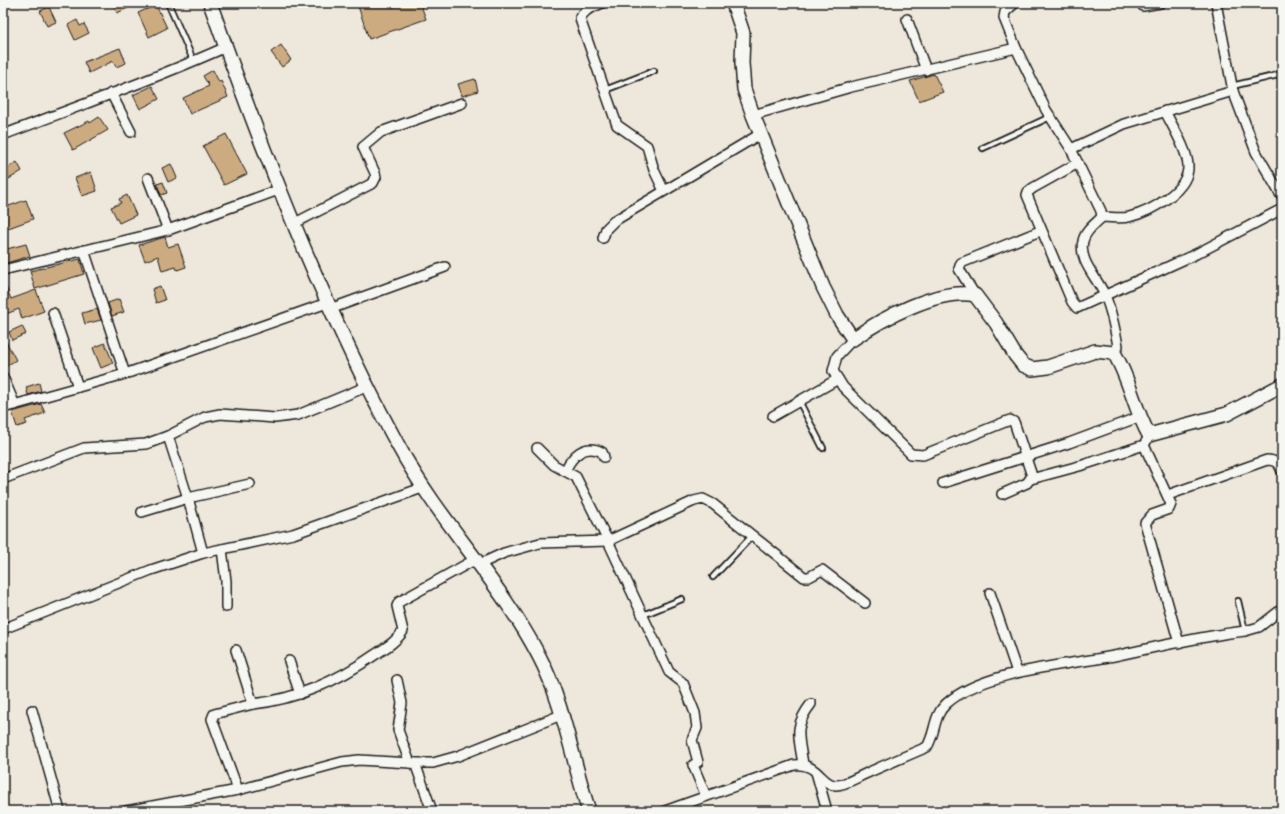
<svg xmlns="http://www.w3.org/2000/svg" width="1285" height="814" font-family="'Shantell Sans',sans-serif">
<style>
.building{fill:#cdab80;stroke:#1c1c1c}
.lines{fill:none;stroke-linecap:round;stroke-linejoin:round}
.lane-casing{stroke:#1c1c1c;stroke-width:8}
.street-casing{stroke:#1c1c1c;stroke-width:12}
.secondary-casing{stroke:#1c1c1c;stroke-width:16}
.lane{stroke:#f6f6f2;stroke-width:4.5}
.street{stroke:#f6f6f2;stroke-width:9}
.secondary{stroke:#f6f6f2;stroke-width:13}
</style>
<rect width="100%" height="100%" fill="#eee7db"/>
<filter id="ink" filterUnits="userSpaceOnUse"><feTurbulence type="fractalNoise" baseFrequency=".025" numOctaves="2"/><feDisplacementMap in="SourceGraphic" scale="8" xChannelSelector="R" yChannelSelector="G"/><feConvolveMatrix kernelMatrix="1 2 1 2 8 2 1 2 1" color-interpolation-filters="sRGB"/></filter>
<g filter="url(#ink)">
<!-- building -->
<g class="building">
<path d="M 113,3 L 139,3 L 117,13 Z"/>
<path d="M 357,3 L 392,3 L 393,7 L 404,3 L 420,3 L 426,19 L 369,39 Z"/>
<path d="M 156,5 L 167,28 L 149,37 L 138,13 Z"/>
<path d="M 49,7 L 56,22 L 47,26 L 40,11 Z"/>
<path d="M 77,20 L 80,26 L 84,24 L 89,33 L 75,40 L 68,25 Z"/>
<path d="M 281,45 L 291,60 L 282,67 L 271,52 Z"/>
<path d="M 120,48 L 126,63 L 116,67 L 113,61 L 89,73 L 84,62 Z"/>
<path d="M 213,70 L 219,82 L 221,81 L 228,97 L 190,114 L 183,98 L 209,86 L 203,76 Z"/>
<path d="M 934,74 L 943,92 L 919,101 L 910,81 Z"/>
<path d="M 475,79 L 478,91 L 462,96 L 458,84 Z"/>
<path d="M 152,86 L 159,99 L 140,109 L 133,95 Z"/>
<path d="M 99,117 L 108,130 L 73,150 L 64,133 L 89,121 L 90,123 Z"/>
<path d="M 226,134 L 247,174 L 224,185 L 203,146 Z"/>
<path d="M 17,162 L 22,171 L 9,179 L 4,170 Z"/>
<path d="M 171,164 L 177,178 L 168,182 L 162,168 Z"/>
<path d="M 91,172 L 97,191 L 82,196 L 75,178 Z"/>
<path d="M 163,182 L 167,193 L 161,195 L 157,184 Z"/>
<path d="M 127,195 L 136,215 L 119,223 L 111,207 L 121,203 L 119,199 Z"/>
<path d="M 26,200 L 33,219 L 3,230 L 3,208 Z"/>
<path d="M 165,237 L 168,247 L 178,244 L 186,267 L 177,270 L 176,267 L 162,271 L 158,256 L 145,261 L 139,245 Z"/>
<path d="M 26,244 L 30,256 L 3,264 L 3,250 Z"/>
<path d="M 80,259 L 84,274 L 35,289 L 30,271 Z"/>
<path d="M 3,280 L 11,299 L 36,290 L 44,311 L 22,319 L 19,309 L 6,314 L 3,307 Z"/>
<path d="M 160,286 L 165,300 L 156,303 L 152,289 Z"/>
<path d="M 119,299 L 124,312 L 112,316 L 108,303 Z"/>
<path d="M 97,309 L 101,320 L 85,324 L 82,313 Z"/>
<path d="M 22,326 L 26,334 L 12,340 L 9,332 Z"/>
<path d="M 3,336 L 16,360 L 3,368 Z"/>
<path d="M 105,343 L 113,363 L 101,368 L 93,348 Z"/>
<path d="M 39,383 L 41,391 L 28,395 L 26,387 Z"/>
<path d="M 41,404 L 45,413 L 25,420 L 27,424 L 17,427 L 12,412 Z"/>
</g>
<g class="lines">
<defs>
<g id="lane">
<path d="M 168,3 L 194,62"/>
<path d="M 1232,86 L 1282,74"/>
<path d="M 605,90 L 654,71"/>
<path d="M 983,148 L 1050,117"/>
<path d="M 799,401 L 823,448"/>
<path d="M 713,577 L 752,536"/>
<path d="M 1238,601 L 1245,631"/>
<path d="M 643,615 L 682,599"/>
</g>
<g id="street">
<path d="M 602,3 L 587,10 L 580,17 L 581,22 L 617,125 L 647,146 L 654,170 L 664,191"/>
<path d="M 1015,3 L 1005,12 L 1004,18 L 1016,48 L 1046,110 L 1071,149 L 1101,211 L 1102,217 C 1095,224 1085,231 1083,241 C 1078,262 1099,279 1106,298 C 1112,313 1115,329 1118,346 L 1114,353"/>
<path d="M 1216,3 L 1233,91 L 1256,152 L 1282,197"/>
<path d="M 1143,6 L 1160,3"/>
<path d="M 907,19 L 926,70"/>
<path d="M 111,93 L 131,132"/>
<path d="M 753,115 L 851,87 L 1016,48"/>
<path d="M 3,135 C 78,106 153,80 226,47"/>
<path d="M 1071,149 L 1124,124 L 1233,91"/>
<path d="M 1078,163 L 1033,188 L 1028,192 L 1027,195 L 1072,302 L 1077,308 L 1196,254 L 1282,209"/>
<path d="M 148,178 L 168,230"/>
<path d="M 1102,217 C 1111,217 1121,219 1129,217 C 1150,212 1190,190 1188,165 C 1187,149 1172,126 1165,111"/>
<path d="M 295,223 L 373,183 L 376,177 L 375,173 L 363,147 L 381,132 L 462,103"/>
<path d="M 603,238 L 606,229 L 614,221 L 762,133"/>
<path d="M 84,250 L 125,374"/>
<path d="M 3,270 L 168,230 L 281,189"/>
<path d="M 975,295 L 959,269 L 961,263 L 1040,231"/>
<path d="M 330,309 L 445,267"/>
<path d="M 53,313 L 78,387"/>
<path d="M 853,339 L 837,356 L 833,371 L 843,387 L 911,454 L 923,455 L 1010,420 L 1014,422 L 1032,476 L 1027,483 L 1002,494"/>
<path d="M 3,377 L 15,405"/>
<path d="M 3,408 L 125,374 L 327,303"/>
<path d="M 773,416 L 838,379"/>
<path d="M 168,436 L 188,498 L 203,553"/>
<path d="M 1144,445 L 1171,504 L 1169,509 L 1152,515 L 1145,523 L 1179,643"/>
<path d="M 537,448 L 554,465 L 576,477 L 608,541 L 669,672 L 683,683 L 695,713 L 697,728 L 692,740 L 698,762 L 693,765 L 706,796"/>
<path d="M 565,471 C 572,456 584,443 602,452 L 604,457"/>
<path d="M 3,479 L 84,448 L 146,444 L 168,436 L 205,417 L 220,414 L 275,418 L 298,415 L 368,386"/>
<path d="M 1031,479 L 1083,465 L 1144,445 L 1147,440"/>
<path d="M 943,483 L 1069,443 L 1139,417"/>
<path d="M 1168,495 L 1267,460 C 1275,460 1279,463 1282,471"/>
<path d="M 142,512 L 188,498 L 250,484"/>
<path d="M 222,549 L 226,581 L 226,607"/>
<path d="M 480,564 L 504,553 L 540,543 L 608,541 L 694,501 L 703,499 L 713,504 L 804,577 L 809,577 L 822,570 L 865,603"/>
<path d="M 990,593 L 1017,672"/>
<path d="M 3,629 L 151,570 L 203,553 L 293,534 L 422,488"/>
<path d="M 236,650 L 253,704 L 214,714 L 212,719 L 238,790"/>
<path d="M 289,661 L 300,694"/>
<path d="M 397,680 L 402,703 L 398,730 L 410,763"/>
<path d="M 253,704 C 299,699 339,680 376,654 C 387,647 397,641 403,631 L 397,606 L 399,602 L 476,559"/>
<path d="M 32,710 L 60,811"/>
<path d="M 415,763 L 432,811"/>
<path d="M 803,764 C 799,737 793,727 811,704"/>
<path d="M 816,772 L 827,811"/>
<path d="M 126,811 L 238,790 L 342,762 L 359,760 L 410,763 L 433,763 L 458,756 L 561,715"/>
<path d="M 665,811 L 794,765 C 818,762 822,786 836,785 C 845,785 856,778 865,774 C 885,765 906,756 927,747 C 936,732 933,716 946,704 C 981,671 1067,665 1114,656 C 1157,647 1201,636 1245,631 L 1259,627 L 1282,609"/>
</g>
<g id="secondary">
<path d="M 210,3 C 263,152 323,308 399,447 C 439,521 500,581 539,656 C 563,701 573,763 589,811"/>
<path d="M 733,3 L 743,33 L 742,63 L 744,89 L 753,115 L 823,287 L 837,315 L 853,339 C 881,319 940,287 975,295 L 996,323 L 1015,355 L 1023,365 L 1032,369 L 1048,367 L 1095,351 L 1114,353 C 1130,379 1134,409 1149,435 L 1227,414 L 1282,385"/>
</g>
</defs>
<!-- lane casing -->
<use href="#lane" class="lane-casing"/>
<!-- street casing -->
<use href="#street" class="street-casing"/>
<!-- secondary casing -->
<use href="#secondary" class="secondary-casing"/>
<!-- lane -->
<use href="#lane" class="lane"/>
<!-- street -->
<use href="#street" class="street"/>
<!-- secondary -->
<use href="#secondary" class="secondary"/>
</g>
</g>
<!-- margin -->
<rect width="1285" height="814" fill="none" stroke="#f6f6f2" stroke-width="16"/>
<rect x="8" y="8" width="1269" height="798" fill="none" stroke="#1c1c1c" stroke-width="1.5" filter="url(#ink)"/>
</svg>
